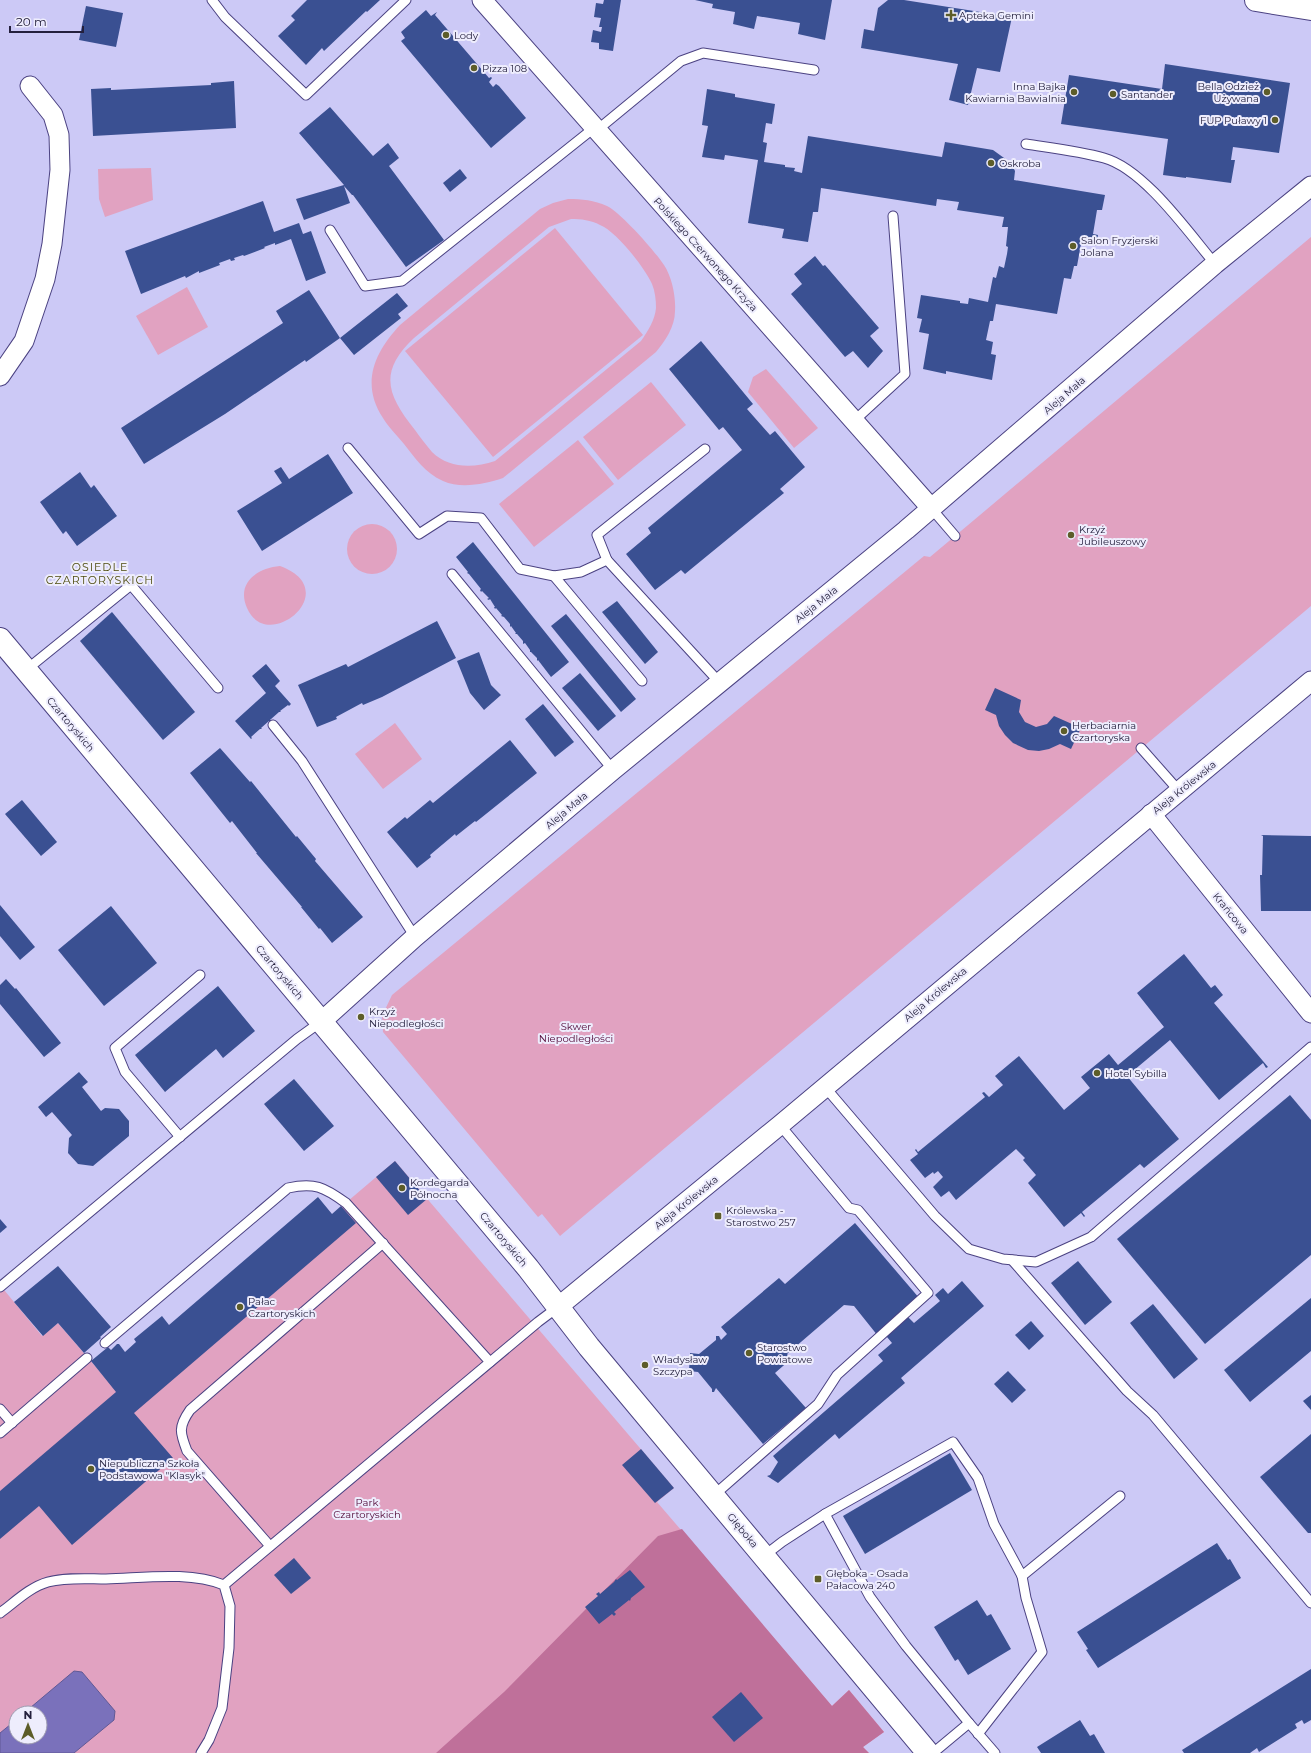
<svg xmlns="http://www.w3.org/2000/svg" width="1311" height="1753" font-family="Montserrat,sans-serif">
<style>
.green{fill:#e1a2c1;fill-rule:evenodd}
.forest{fill:#bf709a}
.water{fill:#7a71bb;stroke:#605995}
.building{fill:#3a5092}
.lines{fill:none;stroke-linecap:round;stroke-linejoin:round}
.lane-casing{stroke:#4b4282;stroke-width:11}
.street-casing{stroke:#4b4282;stroke-width:21}
.secondary-casing{stroke:#4b4282;stroke-width:24}
.lane{stroke:#fff;stroke-width:9}
.street{stroke:#fff;stroke-width:19}
.secondary{stroke:#fff;stroke-width:22}
.poi-dot{fill:#5d5d29;stroke:#eeedfd;stroke-width:1.5}
.labels{text-anchor:middle;stroke-width:4;stroke-linejoin:round;paint-order:stroke}
.poi-label{font-size:10px;fill:#24203d;stroke:#eeedfd;text-anchor:start}
.street-label{font-size:10px;fill:#24203d;stroke:#eeedfd}
.park-label{font-size:10px;fill:#4f0635;stroke:#eeedfd}
.neighbourhood-label{font-size:11px;letter-spacing:1px;fill:#4e4c0e;stroke:#eeedfd}
</style>
<rect width="100%" height="100%" fill="#ccc9f6"/>
<!-- green -->
<g class="green">
<path d="M 151,168 L 153,200 L 105,217 L 99,199 L 98,169 Z"/>
<path d="M 568,199 C 582,199 594,200 607,206 C 621,213 654,250 664,265 C 672,277 676,297 675,311 C 675,327 665,341 656,352 L 503,478 C 485,484 461,489 443,481 C 425,473 415,458 404,444 C 397,435 388,427 383,418 C 360,383 375,352 400,325 L 540,209 L 553,203 ZM 571,219 C 581,219 591,220 600,225 C 616,231 645,268 652,284 C 655,291 656,300 656,308 C 655,320 648,331 641,341 L 495,461 C 474,468 449,469 432,452 C 426,445 420,437 415,430 C 387,395 378,372 414,338 L 549,227 Z"/>
<path d="M 555,228 L 643,335 L 493,457 L 405,351 Z"/>
<path d="M 1311,237 L 1311,606 L 560,1236 L 542,1214 L 538,1217 L 383,1032 L 382,1016 L 392,995 L 924,556 L 930,557 Z"/>
<path d="M 187,287 L 208,327 L 158,355 L 136,316 Z"/>
<path d="M 766,369 L 818,428 L 794,448 L 748,392 L 753,377 Z"/>
<path d="M 651,382 L 686,425 L 618,480 L 583,437 Z"/>
<path d="M 578,440 L 614,484 L 534,547 L 499,504 Z"/>
<circle cx="372" cy="549" r="25"/>
<path d="M 280,566 C 346,590 267,655 247,608 C 236,583 257,568 280,566 Z"/>
<path d="M 395,723 L 422,759 L 383,789 L 355,754 Z"/>
<path d="M 395,1161 L 674,1488 L 657,1502 L 832,1706 L 849,1690 L 884,1732 L 863,1747 L 869,1753 L 0,1753 L 0,1285 L 42,1336 L 58,1323 L 120,1395 ZM 16,1713 L 40,1713 L 40,1737 L 16,1737 Z"/>
</g>
<!-- forest -->
<path class="forest" d="M 682,1529 L 832,1706 L 849,1690 L 884,1732 L 863,1747 L 869,1753 L 436,1753 L 504,1692 L 658,1536 Z"/>
<!-- water -->
<path class="water" d="M 74,1671 L 82,1672 L 115,1711 L 114,1720 L 74,1753 L 0,1753 L 0,1733 L 16,1720 L 16,1737 L 40,1737 L 40,1713 L 24,1713 Z"/>
<!-- building -->
<g class="building">
<path d="M 307,0 L 380,0 L 367,12 L 366,11 L 324,51 L 322,48 L 306,65 L 278,36 L 295,20 L 291,16 Z"/>
<path d="M 604,0 L 621,0 L 613,51 L 599,49 L 599,43 L 591,42 L 593,30 L 601,32 L 602,27 L 599,27 L 601,18 L 594,17 L 596,3 L 603,4 Z"/>
<path d="M 695,0 L 832,0 L 825,40 L 798,34 L 800,23 L 757,16 L 754,29 L 733,24 L 735,12 L 712,8 L 713,4 Z"/>
<path d="M 888,0 L 904,0 L 1012,17 L 1000,72 L 977,68 L 968,105 L 949,100 L 958,64 L 861,48 L 864,29 L 874,31 L 878,8 Z"/>
<path d="M 86,6 L 123,13 L 116,47 L 79,40 Z"/>
<path d="M 426,10 L 431,16 L 437,12 L 435,15 L 489,78 L 491,77 L 492,78 L 489,82 L 493,87 L 496,84 L 499,86 L 526,118 L 491,148 L 401,41 L 405,38 L 401,32 Z"/>
<path d="M 1165,64 L 1290,83 L 1279,153 L 1233,147 L 1231,160 L 1235,160 L 1231,183 L 1186,177 L 1186,178 L 1163,175 L 1168,139 L 1061,124 L 1069,75 L 1162,89 Z"/>
<path d="M 234,81 L 236,128 L 93,136 L 91,89 L 111,88 L 111,90 L 211,85 L 211,83 Z"/>
<path d="M 707,89 L 735,94 L 735,97 L 775,104 L 772,124 L 766,123 L 763,142 L 767,143 L 764,162 L 785,165 L 785,167 L 795,168 L 794,171 L 802,173 L 808,136 L 942,157 L 945,142 L 993,150 L 1011,163 L 1015,171 L 1014,180 L 1105,195 L 1102,210 L 1097,210 L 1093,234 L 1098,235 L 1096,246 L 1081,244 L 1077,266 L 1074,266 L 1071,279 L 1064,278 L 1057,314 L 996,304 L 993,321 L 990,321 L 986,340 L 993,342 L 991,354 L 996,355 L 992,380 L 946,371 L 946,374 L 923,369 L 929,334 L 919,332 L 922,319 L 917,318 L 921,295 L 960,301 L 960,303 L 968,304 L 969,298 L 988,302 L 993,277 L 996,278 L 999,266 L 1004,268 L 1007,254 L 1008,247 L 1006,246 L 1008,227 L 1002,227 L 1004,217 L 957,210 L 959,202 L 937,199 L 936,206 L 821,188 L 818,212 L 813,212 L 808,242 L 782,238 L 784,229 L 748,223 L 758,160 L 725,155 L 724,160 L 702,157 L 708,126 L 702,125 Z"/>
<path d="M 330,107 L 373,156 L 388,143 L 399,158 L 389,166 L 444,240 L 406,267 L 353,195 L 352,195 L 344,186 L 350,203 L 304,220 L 296,199 L 344,185 L 299,133 Z"/>
<path d="M 460,169 L 467,178 L 450,192 L 443,183 Z"/>
<path d="M 263,201 L 274,232 L 299,223 L 303,234 L 311,231 L 326,273 L 306,281 L 291,239 L 275,245 L 275,243 L 264,247 L 265,248 L 244,256 L 243,255 L 234,258 L 235,260 L 231,261 L 230,259 L 219,263 L 220,265 L 199,273 L 199,271 L 186,278 L 185,276 L 141,294 L 125,251 Z"/>
<path d="M 815,256 L 823,266 L 825,265 L 879,328 L 870,336 L 883,351 L 868,368 L 853,351 L 845,357 L 791,294 L 802,284 L 794,274 Z"/>
<path d="M 309,290 L 340,338 L 306,362 L 305,360 L 225,414 L 144,464 L 121,428 L 283,323 L 276,311 Z"/>
<path d="M 397,293 L 408,306 L 398,314 L 401,318 L 354,355 L 340,338 Z"/>
<path d="M 701,341 L 753,404 L 747,409 L 770,435 L 775,431 L 805,467 L 780,489 L 784,493 L 685,574 L 681,570 L 655,590 L 626,554 L 651,533 L 648,528 L 742,450 L 723,427 L 719,430 L 669,369 Z"/>
<path d="M 328,454 L 353,493 L 262,551 L 237,511 L 282,483 L 274,471 L 281,467 L 289,479 Z"/>
<path d="M 80,472 L 91,488 L 94,485 L 117,516 L 77,546 L 66,531 L 63,534 L 40,502 Z"/>
<path d="M 473,542 L 569,662 L 551,677 L 538,660 L 537,661 L 537,658 L 531,652 L 530,652 L 530,650 L 525,643 L 523,644 L 523,641 L 517,634 L 515,634 L 516,633 L 511,626 L 510,627 L 510,624 L 504,617 L 501,616 L 502,615 L 496,608 L 495,609 L 494,607 L 495,607 L 490,599 L 489,600 L 487,599 L 489,598 L 482,591 L 481,592 L 480,590 L 481,589 L 469,574 L 467,573 L 468,572 L 456,557 Z"/>
<path d="M 617,601 L 658,652 L 645,664 L 602,612 Z"/>
<path d="M 112,612 L 195,712 L 163,740 L 80,641 Z"/>
<path d="M 566,614 L 636,699 L 621,712 L 551,626 Z"/>
<path d="M 437,621 L 456,658 L 382,697 L 363,705 L 362,703 L 336,717 L 337,719 L 317,727 L 298,685 L 346,664 L 348,667 Z"/>
<path d="M 479,652 L 491,685 L 501,695 L 484,710 L 470,693 L 457,661 Z"/>
<path d="M 266,664 L 280,681 L 275,686 L 291,704 L 289,706 L 288,705 L 280,711 L 281,712 L 279,712 L 270,720 L 272,721 L 269,721 L 261,728 L 262,729 L 260,729 L 251,737 L 252,738 L 251,739 L 235,721 L 266,693 L 252,676 Z"/>
<path d="M 580,673 L 616,716 L 598,731 L 562,688 Z"/>
<path d="M 995,688 L 1021,700 L 1019,712 L 1025,722 L 1036,727 L 1047,724 L 1054,716 L 1081,728 L 1071,749 L 1060,744 L 1049,749 L 1039,751 L 1028,750 L 1013,743 L 1005,735 L 999,726 L 996,715 L 985,710 Z"/>
<path d="M 543,704 L 574,742 L 555,757 L 525,719 Z"/>
<path d="M 510,740 L 537,773 L 476,822 L 475,821 L 456,836 L 455,834 L 430,855 L 431,857 L 417,868 L 387,832 L 405,817 L 407,819 L 430,800 L 433,803 Z"/>
<path d="M 220,748 L 250,782 L 251,781 L 296,837 L 297,836 L 316,859 L 315,861 L 363,917 L 332,943 L 320,928 L 319,929 L 301,907 L 302,907 L 256,853 L 257,853 L 232,821 L 230,823 L 190,773 Z"/>
<path d="M 22,800 L 57,842 L 41,856 L 5,814 Z"/>
<path d="M 1261,835 L 1311,836 L 1311,911 L 1261,911 L 1260,875 L 1262,875 L 1263,836 Z"/>
<path d="M 0,905 L 35,947 L 20,960 L 0,936 Z"/>
<path d="M 111,906 L 157,963 L 104,1006 L 58,950 Z"/>
<path d="M 1184,954 L 1211,988 L 1215,985 L 1223,995 L 1214,1003 L 1268,1067 L 1266,1068 L 1263,1063 L 1219,1100 L 1170,1040 L 1127,1076 L 1179,1139 L 1144,1168 L 1140,1164 L 1082,1212 L 1085,1216 L 1084,1217 L 1081,1213 L 1064,1227 L 1028,1183 L 1036,1175 L 1023,1160 L 1025,1158 L 1016,1149 L 956,1200 L 949,1191 L 941,1197 L 933,1187 L 943,1177 L 938,1171 L 934,1174 L 933,1172 L 925,1178 L 910,1160 L 918,1154 L 915,1150 L 916,1149 L 918,1152 L 985,1097 L 982,1093 L 984,1092 L 989,1097 L 1003,1085 L 995,1076 L 1019,1056 L 1064,1110 L 1090,1088 L 1081,1077 L 1109,1054 L 1118,1065 L 1164,1027 L 1137,993 Z"/>
<path d="M 6,979 L 15,989 L 16,988 L 61,1043 L 44,1057 L 0,1004 L 0,985 Z"/>
<path d="M 218,986 L 255,1031 L 223,1058 L 216,1049 L 165,1092 L 135,1055 Z"/>
<path d="M 79,1072 L 88,1082 L 82,1087 L 101,1111 L 105,1108 L 119,1109 L 129,1121 L 129,1136 L 93,1166 L 78,1164 L 68,1153 L 69,1138 L 72,1135 L 52,1112 L 46,1117 L 38,1107 Z"/>
<path d="M 294,1079 L 334,1126 L 304,1151 L 264,1104 Z"/>
<path d="M 1290,1095 L 1311,1120 L 1311,1255 L 1205,1344 L 1117,1239 Z"/>
<path d="M 395,1161 L 427,1199 L 408,1215 L 376,1177 Z"/>
<path d="M 318,1197 L 332,1214 L 341,1206 L 356,1223 L 134,1413 L 173,1458 L 72,1545 L 39,1506 L 0,1539 L 0,1491 L 116,1392 L 91,1361 L 108,1347 L 111,1350 L 117,1344 L 119,1344 L 125,1352 L 136,1342 L 134,1339 L 162,1316 L 169,1325 Z"/>
<path d="M 0,1219 L 7,1227 L 0,1233 Z"/>
<path d="M 855,1223 L 920,1299 L 904,1313 L 914,1323 L 940,1301 L 935,1295 L 943,1288 L 948,1294 L 962,1281 L 984,1306 L 901,1378 L 905,1383 L 839,1439 L 835,1434 L 778,1483 L 767,1476 L 770,1475 L 778,1462 L 773,1456 L 883,1361 L 878,1355 L 892,1343 L 882,1331 L 878,1336 L 854,1306 L 844,1305 L 787,1354 L 791,1359 L 775,1373 L 806,1408 L 763,1444 L 716,1388 L 714,1392 L 712,1392 L 712,1389 L 698,1372 L 689,1371 L 690,1353 L 699,1354 L 716,1340 L 716,1336 L 719,1336 L 721,1340 L 727,1334 L 721,1327 L 779,1278 L 785,1284 Z"/>
<path d="M 1078,1261 L 1112,1302 L 1085,1325 L 1051,1283 Z"/>
<path d="M 58,1266 L 111,1327 L 100,1337 L 101,1338 L 84,1353 L 58,1323 L 43,1336 L 14,1302 Z"/>
<path d="M 1311,1298 L 1311,1351 L 1250,1402 L 1224,1370 Z"/>
<path d="M 1153,1304 L 1198,1359 L 1174,1379 L 1130,1323 Z"/>
<path d="M 1031,1321 L 1044,1336 L 1029,1350 L 1015,1335 Z"/>
<path d="M 1008,1371 L 1026,1390 L 1012,1403 L 994,1384 Z"/>
<path d="M 1311,1395 L 1311,1410 L 1303,1401 Z"/>
<path d="M 1311,1434 L 1311,1533 L 1308,1533 L 1260,1477 Z"/>
<path d="M 641,1449 L 674,1488 L 655,1503 L 622,1465 Z"/>
<path d="M 950,1453 L 972,1490 L 865,1554 L 843,1516 Z"/>
<path d="M 1217,1543 L 1228,1560 L 1230,1559 L 1241,1578 L 1098,1668 L 1086,1650 L 1088,1649 L 1077,1632 Z"/>
<path d="M 294,1558 L 311,1578 L 291,1594 L 274,1575 Z"/>
<path d="M 630,1570 L 645,1587 L 631,1598 L 630,1601 L 629,1600 L 614,1612 L 616,1614 L 614,1616 L 612,1614 L 599,1624 L 585,1607 L 598,1596 L 596,1594 L 599,1592 L 600,1594 L 614,1582 L 616,1579 L 617,1580 Z"/>
<path d="M 977,1600 L 987,1616 L 991,1614 L 1011,1649 L 968,1675 L 958,1659 L 955,1661 L 934,1627 Z"/>
<path d="M 1311,1669 L 1311,1720 L 1304,1724 L 1302,1720 L 1295,1724 L 1297,1728 L 1259,1752 L 1257,1748 L 1250,1753 L 1184,1753 L 1182,1750 Z"/>
<path d="M 741,1692 L 763,1718 L 734,1742 L 712,1717 Z"/>
<path d="M 1080,1720 L 1090,1736 L 1094,1734 L 1105,1753 L 1041,1753 L 1037,1747 Z"/>
</g>
<g class="lines">
<defs>
<g id="lane">
<path d="M 212,0 L 225,17 L 306,95 L 406,0"/>
<path d="M 596,131 L 681,61 L 703,53 L 814,70"/>
<path d="M 1026,144 C 1052,148 1079,151 1104,158 C 1144,169 1188,232 1215,264"/>
<path d="M 330,230 L 365,286 L 402,281 L 594,128"/>
<path d="M 854,421 L 905,374 L 893,216"/>
<path d="M 348,448 L 419,534 L 447,516 L 481,518 L 520,569 L 554,576 L 581,572 L 607,560 L 720,683"/>
<path d="M 931,508 L 955,536"/>
<path d="M 607,560 L 597,535 L 705,449"/>
<path d="M 452,574 L 613,770"/>
<path d="M 554,576 L 642,681"/>
<path d="M 26,670 L 131,585 L 218,688"/>
<path d="M 273,725 L 302,761 L 415,937"/>
<path d="M 1141,748 L 1179,791"/>
<path d="M 825,1087 L 935,1216 L 969,1249 L 1003,1259 L 1036,1262 L 1091,1237 L 1311,1047"/>
<path d="M 180,1137 L 125,1072 L 115,1048 L 200,975"/>
<path d="M 1012,1260 L 1127,1391 L 1153,1415 L 1311,1603"/>
<path d="M 0,1287 L 297,1039 L 322,1021"/>
<path d="M 105,1343 L 288,1188 C 314,1182 324,1187 346,1203 L 490,1362"/>
<path d="M 0,1409 L 12,1423"/>
<path d="M 0,1433 L 87,1358"/>
<path d="M 713,1496 L 818,1404 L 837,1375 L 928,1293 L 858,1210 L 849,1208 L 780,1125"/>
<path d="M 825,1514 L 953,1442 L 978,1478 L 994,1524 L 1022,1576 L 1120,1496"/>
<path d="M 270,1546 L 187,1451 C 180,1433 178,1427 190,1410 L 383,1243"/>
<path d="M 764,1556 L 782,1542 L 825,1514 L 870,1597 L 906,1646 L 969,1723"/>
<path d="M 224,1585 L 538,1322 L 558,1307"/>
<path d="M 0,1613 C 15,1602 30,1587 48,1582 C 67,1577 88,1579 106,1579 C 144,1578 189,1571 224,1585 L 230,1606 L 229,1648 L 222,1708 L 209,1740 L 201,1753"/>
<path d="M 978,1734 L 1042,1652 L 1026,1598 L 1022,1576"/>
<path d="M 933,1753 L 969,1723 L 995,1753"/>
</g>
<g id="street">
<path d="M 482,0 L 931,508"/>
<path d="M 0,376 L 24,341 L 45,279 L 52,244 L 60,170 L 59,135 L 53,115 L 30,86"/>
<path d="M 1151,814 L 1311,1013"/>
<path d="M 322,1021 L 415,937 L 613,770 L 906,530 L 1215,264 L 1311,186"/>
<path d="M 558,1307 L 780,1125 L 1311,681"/>
</g>
<g id="secondary">
<path d="M 1256,0 L 1311,9"/>
<path d="M 0,639 L 528,1268 L 589,1347 L 928,1753"/>
</g>
</defs>
<!-- lane casing -->
<use href="#lane" class="lane-casing"/>
<!-- street casing -->
<use href="#street" class="street-casing"/>
<!-- secondary casing -->
<use href="#secondary" class="secondary-casing"/>
<!-- lane -->
<use href="#lane" class="lane"/>
<!-- street -->
<use href="#street" class="street"/>
<!-- secondary -->
<use href="#secondary" class="secondary"/>
</g>
<!-- markers -->
<g class="poi-dot">
<path d="M949 9h4v4h4v4h-4v4h-4v-4h-4v-4h4z"/>
<circle cx="446" cy="35" r="4"/>
<circle cx="474" cy="68" r="4"/>
<circle cx="1074" cy="92" r="4"/>
<circle cx="1267" cy="92" r="4"/>
<circle cx="1113" cy="94" r="4"/>
<circle cx="1275" cy="120" r="4"/>
<circle cx="991" cy="163" r="4"/>
<circle cx="1073" cy="246" r="4"/>
<circle cx="1071" cy="535" r="4"/>
<circle cx="1064" cy="731" r="4"/>
<circle cx="361" cy="1017" r="4"/>
<circle cx="1097" cy="1073" r="4"/>
<circle cx="402" cy="1188" r="4"/>
<rect x="714" y="1212" width="8" height="8" rx="2"/>
<circle cx="240" cy="1307" r="4"/>
<circle cx="749" cy="1353" r="4"/>
<circle cx="645" cy="1365" r="4"/>
<circle cx="91" cy="1469" r="4"/>
<rect x="814" y="1575" width="8" height="8" rx="2"/>
</g>
<g class="labels">
<!-- poi labels -->
<g class="poi-label">
<text x="959" y="19">Apteka Gemini</text>
<text x="454" y="39">Lody</text>
<text x="482" y="72">Pizza 108</text>
<text x="1066" y="90" text-anchor="end">Inna Bajka<tspan x="1066" dy="12">Kawiarnia Bawialnia</tspan></text>
<text x="1259" y="90" text-anchor="end">Bella Odzież<tspan x="1259" dy="12">Używana</tspan></text>
<text x="1121" y="98">Santander</text>
<text x="1267" y="124" text-anchor="end">FUP Puławy 1</text>
<text x="999" y="167">Oskroba</text>
<text x="1081" y="244">Salon Fryzjerski<tspan x="1081" dy="12">Jolana</tspan></text>
<text x="1079" y="533">Krzyż<tspan x="1079" dy="12">Jubileuszowy</tspan></text>
<text x="1072" y="729">Herbaciarnia<tspan x="1072" dy="12">Czartoryska</tspan></text>
<text x="369" y="1015">Krzyż<tspan x="369" dy="12">Niepodległości</tspan></text>
<text x="1105" y="1077">Hotel Sybilla</text>
<text x="410" y="1186">Kordegarda<tspan x="410" dy="12">Północna</tspan></text>
<text x="726" y="1214">Królewska -<tspan x="726" dy="12">Starostwo 257</tspan></text>
<text x="248" y="1305">Pałac<tspan x="248" dy="12">Czartoryskich</tspan></text>
<text x="757" y="1351">Starostwo<tspan x="757" dy="12">Powiatowe</tspan></text>
<text x="653" y="1363">Władysław<tspan x="653" dy="12">Szczypa</tspan></text>
<text x="99" y="1467">Niepubliczna Szkoła<tspan x="99" dy="12">Podstawowa "Klasyk"</tspan></text>
<text x="826" y="1577">Głęboka - Osada<tspan x="826" dy="12">Pałacowa 240</tspan></text>
</g>
<!-- street labels -->
<g class="street-label">
<text transform="translate(706 254) rotate(48)" y="4">Polskiego Czerwonego Krzyża</text>
<text transform="translate(1064 395) rotate(-41)" y="4">Aleja Mała</text>
<text transform="translate(816 604) rotate(-39)" y="4">Aleja Mała</text>
<text transform="translate(71 724) rotate(50)" y="4">Czartoryskich</text>
<text transform="translate(1184 787) rotate(-39)" y="4">Aleja Królewska</text>
<text transform="translate(566 810) rotate(-40)" y="4">Aleja Mała</text>
<text transform="translate(1231 913) rotate(51)" y="4">Krańcowa</text>
<text transform="translate(280 972) rotate(50)" y="4">Czartoryskich</text>
<text transform="translate(935 994) rotate(-40)" y="4">Aleja Królewska</text>
<text transform="translate(686 1202) rotate(-39)" y="4">Aleja Królewska</text>
<text transform="translate(504 1239) rotate(50)" y="4">Czartoryskich</text>
<text transform="translate(743 1530) rotate(50)" y="4">Głęboka</text>
</g>
<!-- park labels -->
<g class="park-label">
<text x="576" y="1030">Skwer<tspan x="576" dy="12">Niepodległości</tspan></text>
<text x="367" y="1506">Park<tspan x="367" dy="12">Czartoryskich</tspan></text>
</g>
<!-- neighbourhood labels -->
<g class="neighbourhood-label">
<text x="100" y="571">OSIEDLE<tspan x="100" dy="13">CZARTORYSKICH</tspan></text>
</g>
</g>
<!-- north arrow -->
<g transform="translate(28 1725)"><circle r="19" fill="#eeedfd" stroke="#9d9bb0"/>
<path d="M0-3L7 15L0 10L-7 15Z" fill="#5d5d29"/>
<text y="-6" font-size="11" font-weight="bold" text-anchor="middle" fill="#24203d">N</text>
</g>
<!-- scale -->
<path d="M10 26v6h73v-6" fill="none" stroke="#24203d" stroke-width="2"/>
<text x="16" y="26" font-size="12" fill="#24203d" stroke="#eeedfd" stroke-width="3" paint-order="stroke">20 m</text>
</svg>
